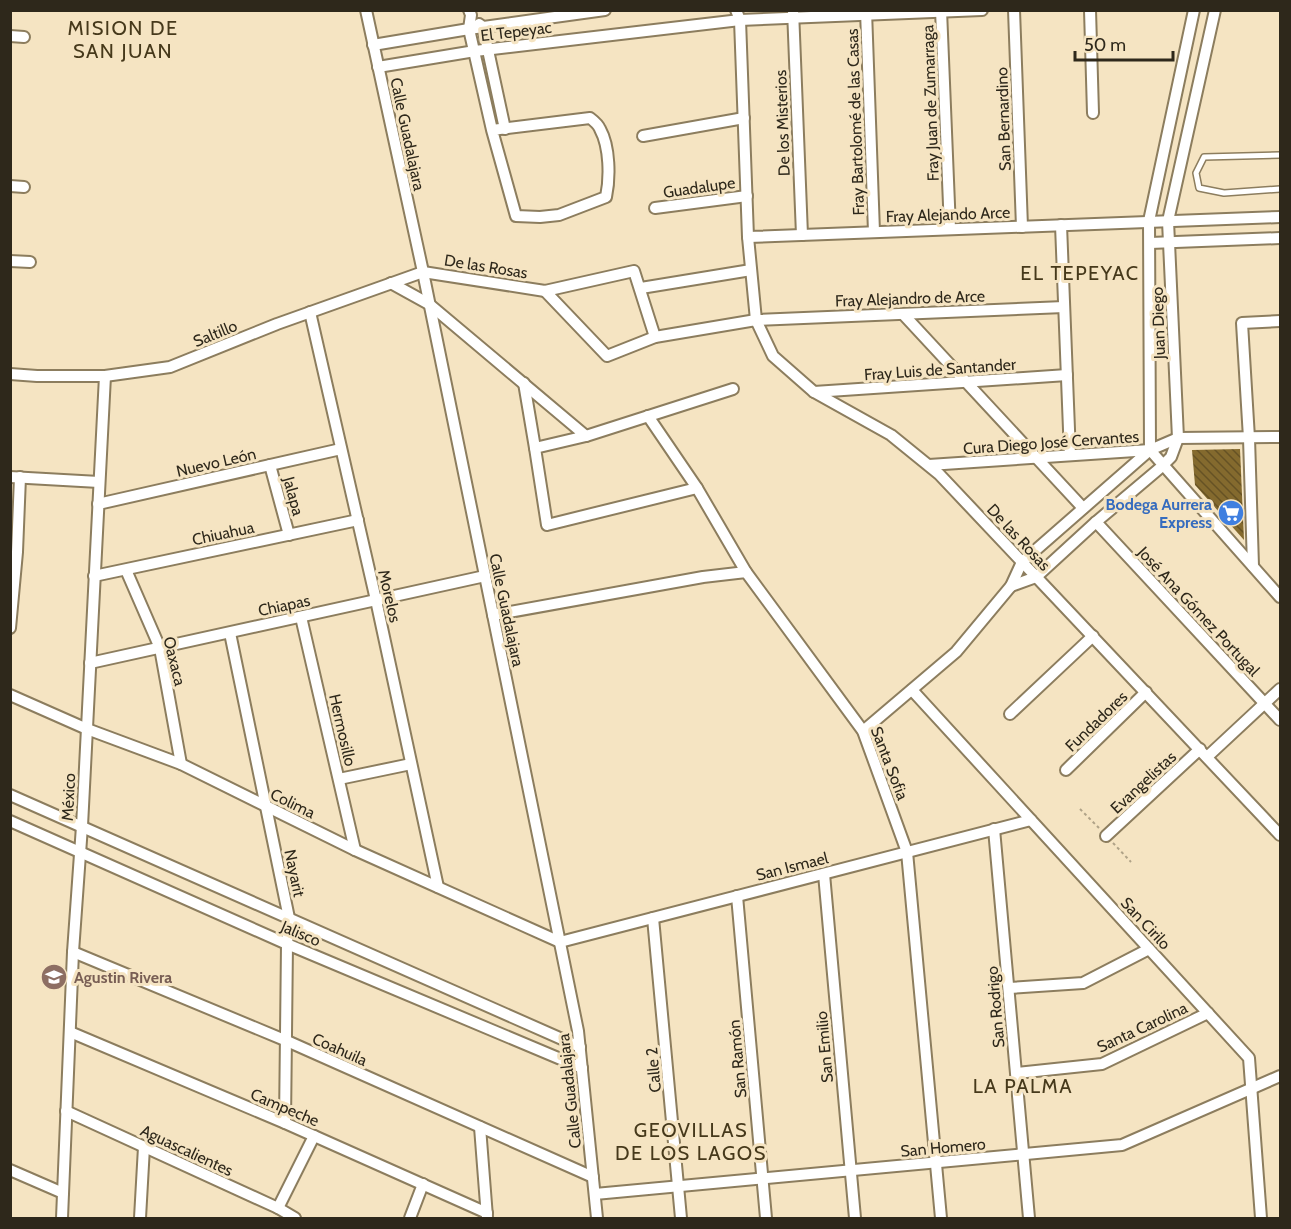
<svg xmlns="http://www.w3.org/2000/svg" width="1291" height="1229" font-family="Cabin,sans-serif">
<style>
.building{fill:url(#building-back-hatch)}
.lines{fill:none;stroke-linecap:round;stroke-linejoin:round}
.service-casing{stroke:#8c7d5e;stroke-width:8}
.minor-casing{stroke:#8c7d5e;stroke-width:14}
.path{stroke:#afa287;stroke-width:2;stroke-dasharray:3 3;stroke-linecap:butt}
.service{stroke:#fff;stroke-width:5}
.minor{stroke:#fff;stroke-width:10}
.labels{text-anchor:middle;stroke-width:6;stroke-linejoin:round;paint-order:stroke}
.street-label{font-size:16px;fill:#2e281b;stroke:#f5e4c2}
.shop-label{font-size:16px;font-weight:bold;fill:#366cbe;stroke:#f5e4c2;text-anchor:end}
.education-label{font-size:16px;font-weight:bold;fill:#785e54;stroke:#f5e4c2;text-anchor:start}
.quarter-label{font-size:20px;letter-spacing:1.5px;fill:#46391b;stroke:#f5e4c2}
</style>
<defs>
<pattern id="building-back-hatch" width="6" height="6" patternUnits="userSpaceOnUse" patternTransform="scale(1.5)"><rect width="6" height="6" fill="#846a2e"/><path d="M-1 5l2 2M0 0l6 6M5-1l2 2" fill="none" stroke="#665224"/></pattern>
</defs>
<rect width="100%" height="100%" fill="#f5e4c2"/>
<!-- building -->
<path class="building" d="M 1240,449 L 1244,540 L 1195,485 L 1192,450 Z"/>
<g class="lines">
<defs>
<path id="service" d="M 1280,155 L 1204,157 L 1196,173 L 1199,188 L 1224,193 L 1280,189"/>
<g id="minor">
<path d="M 366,10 L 423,272 L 578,1031 L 597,1218"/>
<path d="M 469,10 L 471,15 L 469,29 L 492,130 L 516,216 L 540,217 L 559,215 L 606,197 C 610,178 610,147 600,129 C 598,124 594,121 590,118 L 492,130"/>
<path d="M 736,10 L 740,20 L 748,237 L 756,320 L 773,356 L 814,392 L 891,435 L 939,474 L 1280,835"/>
<path d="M 793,10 L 802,235"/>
<path d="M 941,10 L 950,229"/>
<path d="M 1014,10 L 1022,227"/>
<path d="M 1090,10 L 1093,113"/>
<path d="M 866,11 L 874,232"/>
<path d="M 479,24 L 483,27 L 505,129"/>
<path d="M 10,36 L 24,37"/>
<path d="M 373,45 L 469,29 L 605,10"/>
<path d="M 378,67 L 475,51 L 740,20 L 982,10"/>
<path d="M 643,136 L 744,118"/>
<path d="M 10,186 L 24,187"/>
<path d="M 655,208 L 747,196"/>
<path d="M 1061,225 L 1070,455"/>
<path d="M 748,237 L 1280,217"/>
<path d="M 1150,243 L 1280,238"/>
<path d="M 10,261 L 30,262"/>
<path d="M 391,283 L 429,304 L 586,436 L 535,448 L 547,525 L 697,488 L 746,572"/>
<path d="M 641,288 L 751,270"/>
<path d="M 545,291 L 607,356 L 655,337 L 756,320 L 1064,307"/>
<path d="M 310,312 L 376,600 L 438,887"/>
<path d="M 903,314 L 1083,508"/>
<path d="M 10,374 L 37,376 L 105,376 L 170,367 L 277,324 L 423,272 L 545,291 L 634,271 L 655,337"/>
<path d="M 524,383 L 535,448"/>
<path d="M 814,392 L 1067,375"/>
<path d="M 648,416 L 697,488"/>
<path d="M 586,436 L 733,389"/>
<path d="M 1150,450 L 1149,221 L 1194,10"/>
<path d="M 1150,450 L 1280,597"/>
<path d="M 270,465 L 289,535"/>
<path d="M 929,465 L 1150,450 L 1178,438 L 1280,437"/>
<path d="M 10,477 L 99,482"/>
<path d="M 98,504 L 341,449"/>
<path d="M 1096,522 L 1280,720"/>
<path d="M 1253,566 L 1249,438 L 1242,323 L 1280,321"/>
<path d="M 126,570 L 160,648 L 181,764"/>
<path d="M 94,576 L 358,520"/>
<path d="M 1011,586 L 1036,577 L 1096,522 L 1160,468 L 1171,457 L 1178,438 L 1168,221 L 1215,10"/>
<path d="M 493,615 L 703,577 L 746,572 L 863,731 L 907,852 L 941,1218"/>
<path d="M 301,617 L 355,850"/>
<path d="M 10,628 L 17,552 L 20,477"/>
<path d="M 230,633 L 289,918 L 287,944 L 285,1123"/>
<path d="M 90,663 L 485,576"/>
<path d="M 912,690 L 1249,1058 L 1261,1218"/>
<path d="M 10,695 L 87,729 L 181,764 L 355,850 L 560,942 L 1031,820"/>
<path d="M 1010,714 L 1093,636"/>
<path d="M 863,731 L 956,652 L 1011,586 L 1022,562 L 1150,450"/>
<path d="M 1207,757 L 1280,689"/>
<path d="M 1066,770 L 1146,692"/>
<path d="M 339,779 L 411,764"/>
<path d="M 10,795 L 580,1047"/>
<path d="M 10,821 L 287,944 L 582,1068"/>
<path d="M 994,829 L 1029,1218"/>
<path d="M 1106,836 L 1200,749"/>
<path d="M 824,874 L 855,1218"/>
<path d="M 737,896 L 766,1218"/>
<path d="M 653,918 L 681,1218"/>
<path d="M 73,952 L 287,1041 L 593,1177"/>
<path d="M 1009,988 L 1083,983 L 1149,949"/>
<path d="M 70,1032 L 285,1123 L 487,1213"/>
<path d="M 1017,1073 L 1102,1064 L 1208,1013"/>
<path d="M 66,1111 L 278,1208 L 295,1218"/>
<path d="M 480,1127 L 487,1217"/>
<path d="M 10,1170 L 63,1193"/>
<path d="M 595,1194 L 1122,1145 L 1280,1076"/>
<path d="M 278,1208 L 314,1136"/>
<path d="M 62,1218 L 73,952 L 82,826 L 105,376"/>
<path d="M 140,1218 L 144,1147"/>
<path d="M 410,1218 L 423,1184"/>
</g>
</defs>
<!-- service casing -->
<use href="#service" class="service-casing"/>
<!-- minor casing -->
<use href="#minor" class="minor-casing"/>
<!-- path -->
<g class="path">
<path d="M 1080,809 L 1099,828"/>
<path d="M 1113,843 L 1131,862"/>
</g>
<!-- service -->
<use href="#service" class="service"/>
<!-- minor -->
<use href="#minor" class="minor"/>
</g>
<!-- icons -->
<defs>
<symbol id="supermarket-disc" viewBox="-11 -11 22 22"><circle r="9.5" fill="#3f7fe0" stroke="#f5e4c2"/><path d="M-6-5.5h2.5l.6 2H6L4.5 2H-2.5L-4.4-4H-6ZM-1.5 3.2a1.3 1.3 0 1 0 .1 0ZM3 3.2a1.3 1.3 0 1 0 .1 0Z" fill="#fff"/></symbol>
<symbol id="school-disc" viewBox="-11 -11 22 22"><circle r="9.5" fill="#8d6e63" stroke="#f5e4c2"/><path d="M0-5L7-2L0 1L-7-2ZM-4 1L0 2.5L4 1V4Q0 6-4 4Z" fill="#fff"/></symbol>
</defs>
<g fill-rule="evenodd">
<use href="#supermarket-disc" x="1216" y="498" width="30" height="30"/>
<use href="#school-disc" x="39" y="962" width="30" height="30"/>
</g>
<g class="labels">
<!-- street labels -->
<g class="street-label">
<text transform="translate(516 31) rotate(-7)" y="6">El Tepeyac</text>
<text transform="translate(930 103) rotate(-92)" y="6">Fray Juan de Zumarraga</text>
<text transform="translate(1003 119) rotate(-92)" y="6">San Bernardino</text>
<text transform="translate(855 122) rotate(-92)" y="6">Fray Bartolomé de las Casas</text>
<text transform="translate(782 123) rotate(-92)" y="6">De los Misterios</text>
<text transform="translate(408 134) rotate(78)" y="6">Calle Guadalajara</text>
<text transform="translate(699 187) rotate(-8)" y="6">Guadalupe</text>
<text transform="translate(948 214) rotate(-2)" y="6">Fray Alejando Arce</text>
<text transform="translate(486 266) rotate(9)" y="6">De las Rosas</text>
<text transform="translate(910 298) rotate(-2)" y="6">Fray Alejandro de Arce</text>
<text transform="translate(1158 323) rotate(-92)" y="6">Juan Diego</text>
<text transform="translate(215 333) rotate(-22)" y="6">Saltillo</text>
<text transform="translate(940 369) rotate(-4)" y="6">Fray Luis de Santander</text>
<text transform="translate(1051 442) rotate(-4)" y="6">Cura Diego José Cervantes</text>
<text transform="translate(216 462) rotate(-13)" y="6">Nuevo León</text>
<text transform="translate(294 496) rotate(75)" y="6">Jalapa</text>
<text transform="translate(223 533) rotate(-12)" y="6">Chiuahua</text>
<text transform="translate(1019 537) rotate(47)" y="6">De las Rosas</text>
<text transform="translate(390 596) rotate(77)" y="6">Morelos</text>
<text transform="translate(284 605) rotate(-12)" y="6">Chiapas</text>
<text transform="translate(507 610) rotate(78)" y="6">Calle Guadalajara</text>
<text transform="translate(1199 611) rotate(47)" y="6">José Ana Gómez Portugal</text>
<text transform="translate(175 661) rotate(76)" y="6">Oaxaca</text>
<text transform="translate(1096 721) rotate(-44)" y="6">Fundadores</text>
<text transform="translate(343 730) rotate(77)" y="6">Hermosillo</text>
<text transform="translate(890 763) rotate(69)" y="6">Santa Sofia</text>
<text transform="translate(1143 782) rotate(-43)" y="6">Evangelistas</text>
<text transform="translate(68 797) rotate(-87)" y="6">México</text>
<text transform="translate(293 803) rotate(26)" y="6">Colima</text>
<text transform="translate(792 866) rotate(-14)" y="6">San Ismael</text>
<text transform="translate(295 873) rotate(78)" y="6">Nayarit</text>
<text transform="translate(1146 923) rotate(47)" y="6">San Cirilo</text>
<text transform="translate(301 933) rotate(23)" y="6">Jalisco</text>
<text transform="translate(995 1007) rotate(-95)" y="6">San Rodrigo</text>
<text transform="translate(1142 1027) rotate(-25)" y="6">Santa Carolina</text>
<text transform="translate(824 1047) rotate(-95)" y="6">San Emilio</text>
<text transform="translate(340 1049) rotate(24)" y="6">Coahuila</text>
<text transform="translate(737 1059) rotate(-95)" y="6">San Ramón</text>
<text transform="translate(653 1070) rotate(-95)" y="6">Calle 2</text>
<text transform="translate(569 1091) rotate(-96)" y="6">Calle Guadalajara</text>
<text transform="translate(285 1107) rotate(23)" y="6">Campeche</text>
<text transform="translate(943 1147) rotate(-5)" y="6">San Homero</text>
<text transform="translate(187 1150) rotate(25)" y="6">Aguascalientes</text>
</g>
<!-- shop labels -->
<g class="shop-label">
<text x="1212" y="510">Bodega Aurrera<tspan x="1212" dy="18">Express</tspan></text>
</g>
<!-- education labels -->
<g class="education-label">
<text x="74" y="983">Agustin Rivera</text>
</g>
<!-- quarter labels -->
<g class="quarter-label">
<text x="123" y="35">MISION DE<tspan x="123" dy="23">SAN JUAN</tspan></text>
<text x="1080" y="280">EL TEPEYAC</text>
<text x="1023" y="1093">LA PALMA</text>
<text x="691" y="1137">GEOVILLAS<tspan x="691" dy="23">DE LOS LAGOS</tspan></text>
</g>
</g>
<!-- border -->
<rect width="1291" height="1229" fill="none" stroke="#2e281b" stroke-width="24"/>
<!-- scale -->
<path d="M1075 51v9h98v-9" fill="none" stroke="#2e281b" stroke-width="3"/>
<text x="1084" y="51" font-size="18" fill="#2e281b" stroke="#f5e4c2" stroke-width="4.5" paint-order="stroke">50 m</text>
</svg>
